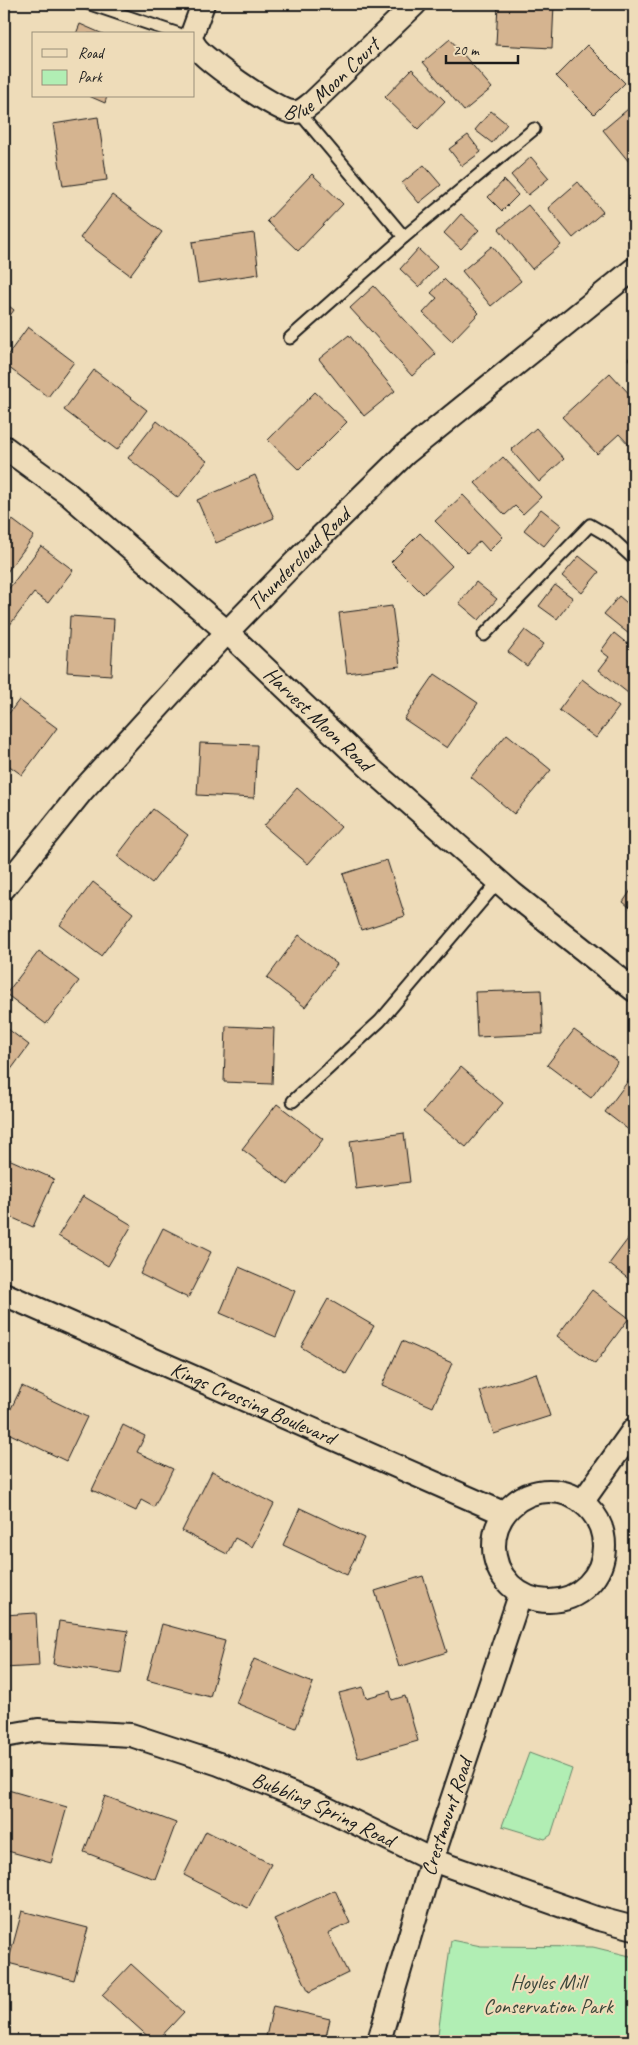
<svg xmlns="http://www.w3.org/2000/svg" width="638" height="2045" font-family="Caveat,sans-serif">
<style>
.green{fill:#b1eeb4;stroke:#668568}
.building{fill:#d5b490;stroke:#1c1c1c}
.lines{fill:none;stroke-linecap:round;stroke-linejoin:round}
.lane-casing{stroke:#1c1c1c;stroke-width:15}
.street-casing{stroke:#1c1c1c;stroke-width:26}
.lane{stroke:#eedcb9;stroke-width:11}
.street{stroke:#eedcb9;stroke-width:22}
.labels{text-anchor:middle;stroke-width:4.5;stroke-linejoin:round;paint-order:stroke}
.street-label{font-size:21px;fill:#1c1c1c;stroke:#eedcb9}
.park-label{font-size:21px;fill:#3a463a;stroke:#eedcb9}
</style>
<rect width="100%" height="100%" fill="#eedcb9"/>
<filter id="ink" filterUnits="userSpaceOnUse"><feTurbulence type="fractalNoise" baseFrequency=".02" numOctaves="2"/><feDisplacementMap in="SourceGraphic" scale="10" xChannelSelector="R" yChannelSelector="G"/><feConvolveMatrix kernelMatrix="1 2 1 2 8 2 1 2 1" color-interpolation-filters="sRGB"/></filter>
<g filter="url(#ink)">
<!-- green -->
<g class="green">
<path d="M 529,1753 L 572,1769 L 551,1835 L 545,1839 L 502,1826 Z"/>
<path d="M 451,1940 L 481,1946 L 593,1947 L 634,1957 L 634,2041 L 437,2041 Z"/>
</g>
<!-- building -->
<g class="building">
<path d="M 498,4 L 554,4 L 552,48 L 496,45 Z"/>
<path d="M 80,24 L 103,34 L 76,34 Z"/>
<path d="M 450,39 L 492,88 L 464,111 L 423,62 Z"/>
<path d="M 587,45 L 625,83 L 594,114 L 556,76 Z"/>
<path d="M 412,69 L 445,101 L 418,129 L 385,97 Z"/>
<path d="M 89,96 L 107,96 L 105,103 Z"/>
<path d="M 634,104 L 634,168 L 603,130 Z"/>
<path d="M 491,111 L 507,124 L 492,143 L 475,130 Z"/>
<path d="M 98,117 L 107,180 L 63,186 L 53,124 Z"/>
<path d="M 468,135 L 481,152 L 462,166 L 449,149 Z"/>
<path d="M 531,157 L 549,178 L 528,195 L 511,175 Z"/>
<path d="M 424,165 L 441,185 L 419,203 L 402,183 Z"/>
<path d="M 312,174 L 343,204 L 298,251 L 267,221 Z"/>
<path d="M 504,180 L 518,195 L 502,211 L 488,197 Z"/>
<path d="M 578,182 L 603,212 L 573,238 L 548,208 Z"/>
<path d="M 112,195 L 162,232 L 130,275 L 80,238 Z"/>
<path d="M 528,205 L 561,245 L 532,269 L 499,229 Z"/>
<path d="M 461,214 L 479,230 L 461,249 L 444,233 Z"/>
<path d="M 254,233 L 259,274 L 198,283 L 192,242 Z"/>
<path d="M 492,246 L 521,281 L 491,306 L 462,271 Z"/>
<path d="M 418,249 L 437,267 L 419,287 L 400,269 Z"/>
<path d="M 444,279 L 479,313 L 452,341 L 423,313 L 437,298 L 431,293 Z"/>
<path d="M 374,286 L 436,354 L 412,376 L 350,308 Z"/>
<path d="M 4,302 L 14,310 L 4,324 Z"/>
<path d="M 28,327 L 74,362 L 48,397 L 4,364 L 4,360 Z"/>
<path d="M 349,335 L 395,391 L 364,416 L 319,359 Z"/>
<path d="M 634,353 L 634,366 L 628,359 Z"/>
<path d="M 94,370 L 147,410 L 117,450 L 64,410 Z"/>
<path d="M 610,373 L 634,399 L 634,443 L 631,447 L 619,434 L 597,454 L 562,417 Z"/>
<path d="M 315,392 L 347,422 L 299,470 L 268,440 Z"/>
<path d="M 157,421 L 207,461 L 178,498 L 128,458 Z"/>
<path d="M 536,428 L 564,459 L 539,482 L 511,450 Z"/>
<path d="M 503,457 L 541,497 L 523,514 L 515,506 L 505,515 L 475,483 Z"/>
<path d="M 255,475 L 274,518 L 216,543 L 197,500 Z"/>
<path d="M 463,495 L 503,537 L 489,551 L 480,541 L 467,553 L 435,521 Z"/>
<path d="M 541,509 L 561,525 L 544,546 L 524,530 Z"/>
<path d="M 6,515 L 34,536 L 4,576 L 4,517 Z"/>
<path d="M 420,533 L 452,566 L 423,594 L 391,562 Z"/>
<path d="M 41,546 L 73,570 L 48,603 L 34,593 L 9,626 L 4,622 L 4,595 Z"/>
<path d="M 579,556 L 599,572 L 582,593 L 562,576 Z"/>
<path d="M 476,582 L 497,599 L 479,620 L 459,603 Z"/>
<path d="M 555,585 L 573,598 L 557,619 L 539,606 Z"/>
<path d="M 619,596 L 634,609 L 634,638 L 604,614 Z"/>
<path d="M 392,606 L 400,666 L 347,673 L 339,613 Z"/>
<path d="M 70,616 L 114,619 L 111,675 L 67,672 Z"/>
<path d="M 525,630 L 544,644 L 527,666 L 508,652 Z"/>
<path d="M 614,633 L 634,649 L 633,697 L 599,670 L 609,657 L 601,651 Z"/>
<path d="M 435,674 L 478,703 L 447,748 L 404,719 Z"/>
<path d="M 582,679 L 619,707 L 596,738 L 559,710 Z"/>
<path d="M 19,700 L 57,728 L 22,775 L 4,762 L 4,720 Z"/>
<path d="M 507,734 L 551,770 L 514,814 L 471,777 Z"/>
<path d="M 200,743 L 257,745 L 254,798 L 197,795 Z"/>
<path d="M 297,788 L 341,827 L 308,864 L 264,826 Z"/>
<path d="M 153,809 L 188,835 L 152,883 L 117,856 Z"/>
<path d="M 387,860 L 405,916 L 361,930 L 343,874 Z"/>
<path d="M 93,882 L 133,913 L 101,956 L 60,925 Z"/>
<path d="M 634,886 L 634,911 L 623,902 Z"/>
<path d="M 299,935 L 337,964 L 305,1007 L 267,978 Z"/>
<path d="M 39,951 L 79,981 L 46,1024 L 6,994 Z"/>
<path d="M 541,990 L 543,1034 L 477,1037 L 475,992 Z"/>
<path d="M 4,1026 L 29,1045 L 4,1079 Z"/>
<path d="M 226,1026 L 274,1028 L 272,1084 L 224,1082 Z"/>
<path d="M 574,1030 L 618,1062 L 591,1098 L 547,1065 Z"/>
<path d="M 461,1067 L 503,1103 L 466,1147 L 423,1112 Z"/>
<path d="M 634,1073 L 634,1134 L 605,1112 Z"/>
<path d="M 277,1104 L 323,1139 L 288,1185 L 242,1149 Z"/>
<path d="M 404,1133 L 410,1182 L 356,1189 L 350,1141 Z"/>
<path d="M 4,1157 L 54,1179 L 33,1227 L 4,1214 Z"/>
<path d="M 83,1196 L 132,1225 L 108,1266 L 58,1236 Z"/>
<path d="M 163,1228 L 211,1252 L 188,1298 L 140,1274 Z"/>
<path d="M 634,1231 L 634,1283 L 609,1264 Z"/>
<path d="M 239,1267 L 295,1291 L 276,1337 L 220,1313 Z"/>
<path d="M 592,1290 L 629,1318 L 595,1364 L 557,1336 Z"/>
<path d="M 328,1299 L 374,1326 L 346,1374 L 301,1347 Z"/>
<path d="M 402,1341 L 452,1363 L 433,1407 L 382,1385 Z"/>
<path d="M 536,1373 L 550,1416 L 494,1434 L 480,1391 Z"/>
<path d="M 22,1386 L 87,1417 L 66,1461 L 4,1431 L 4,1423 Z"/>
<path d="M 123,1425 L 145,1436 L 137,1452 L 173,1469 L 154,1507 L 141,1500 L 136,1511 L 92,1490 Z"/>
<path d="M 212,1471 L 274,1504 L 252,1547 L 235,1538 L 227,1554 L 182,1531 Z"/>
<path d="M 300,1508 L 364,1538 L 347,1575 L 283,1545 Z"/>
<path d="M 423,1576 L 447,1652 L 399,1667 L 375,1591 Z"/>
<path d="M 36,1613 L 39,1666 L 4,1668 L 4,1615 Z"/>
<path d="M 59,1621 L 128,1631 L 121,1674 L 53,1664 Z"/>
<path d="M 162,1624 L 225,1641 L 210,1697 L 147,1680 Z"/>
<path d="M 254,1659 L 313,1683 L 296,1728 L 236,1703 Z"/>
<path d="M 363,1687 L 366,1698 L 390,1691 L 392,1700 L 405,1696 L 418,1741 L 358,1758 L 339,1693 Z"/>
<path d="M 8,1790 L 67,1807 L 51,1863 L 4,1850 L 4,1804 Z"/>
<path d="M 105,1796 L 176,1823 L 155,1879 L 84,1852 Z"/>
<path d="M 206,1831 L 271,1864 L 248,1908 L 184,1875 Z"/>
<path d="M 335,1890 L 350,1923 L 328,1933 L 348,1973 L 309,1992 L 274,1919 Z"/>
<path d="M 22,1911 L 88,1928 L 74,1980 L 8,1963 Z"/>
<path d="M 131,1964 L 184,2012 L 157,2041 L 153,2041 L 102,1995 Z"/>
<path d="M 273,2006 L 330,2019 L 325,2041 L 265,2041 Z"/>
</g>
<g class="lines">
<defs>
<g id="lane">
<path d="M 90,4 L 179,34"/>
<path d="M 299,112 L 404,237 L 534,129"/>
<path d="M 290,338 L 404,237"/>
<path d="M 484,635 L 590,525 L 609,536 L 634,559"/>
<path d="M 293,1101 L 380,1021 L 498,882"/>
</g>
<g id="street">
<path d="M 192,34 L 203,4"/>
<path id="s1" d="M 194,44 C 200,58 276,110 292,112 C 301,113 305,108 312,103 L 415,4"/>
<path id="s2" d="M 4,447 L 67,493 L 227,632 L 372,770 L 512,893 L 634,990"/>
<path id="s3" d="M 4,888 L 82,791 L 227,632 L 297,560 L 405,454 L 634,269"/>
<path id="s4" d="M 4,1294 L 503,1513"/>
<circle cx="549" cy="1546" r="55"/>
<path d="M 583,1501 L 634,1429"/>
<path id="s5" d="M 4,1736 L 38,1730 L 131,1735 L 219,1764 L 315,1803 L 432,1860 L 596,1918 L 634,1928"/>
<path id="s6" d="M 379,2041 L 432,1860 L 520,1595"/>
</g>
</defs>
<!-- lane casing -->
<use href="#lane" class="lane-casing"/>
<!-- street casing -->
<use href="#street" class="street-casing"/>
<!-- lane -->
<use href="#lane" class="lane"/>
<!-- street -->
<use href="#street" class="street"/>
</g>
</g>
<g class="labels">
<!-- street labels -->
<g class="street-label">
<text dy="7" stroke="none"><textPath href="#s1" startOffset="172">Blue Moon Court</textPath></text>
<text dy="7" stroke="none"><textPath href="#s3" startOffset="442">Thundercloud Road</textPath></text>
<text dy="7" stroke="none"><textPath href="#s2" startOffset="416">Harvest Moon Road</textPath></text>
<text dy="7" stroke="none"><textPath href="#s4" startOffset="272">Kings Crossing Boulevard</textPath></text>
<text dy="7" stroke="none"><textPath href="#s5" startOffset="334">Bubbling Spring Road</textPath></text>
<text dy="7" stroke="none"><textPath href="#s6" startOffset="234">Crestmount Road</textPath></text>
</g>
<!-- park labels -->
<g class="park-label">
<text x="548" y="1989">Hoyles Mill<tspan x="548" dy="24">Conservation Park</tspan></text>
</g>
</g>
<!-- margin -->
<rect width="638" height="2045" fill="none" stroke="#eedcb9" stroke-width="20"/>
<rect x="10" y="10" width="618" height="2025" fill="none" stroke="#1c1c1c" stroke-width="2" filter="url(#ink)"/>
<!-- legend -->
<rect x="32" y="32" width="162" height="65" fill="#eedcb9" stroke="#9a8f7a"/>
<rect x="42" y="49" width="25" height="8" fill="#eedcb9" stroke="#9a8f7a"/>
<text x="78" y="58" font-size="15" fill="#1c1c1c">Road</text>
<rect x="42" y="70" width="25" height="15" fill="#b1eeb4" stroke="#9a8f7a"/>
<text x="78" y="82" font-size="15" fill="#1c1c1c">Park</text>
<!-- scale -->
<path d="M446 55v8h72v-8" fill="none" stroke="#1c1c1c" stroke-width="2.5"/>
<text x="453" y="55" font-size="15" fill="#1c1c1c" stroke="#eedcb9" stroke-width="4" paint-order="stroke">20 m</text>
</svg>
